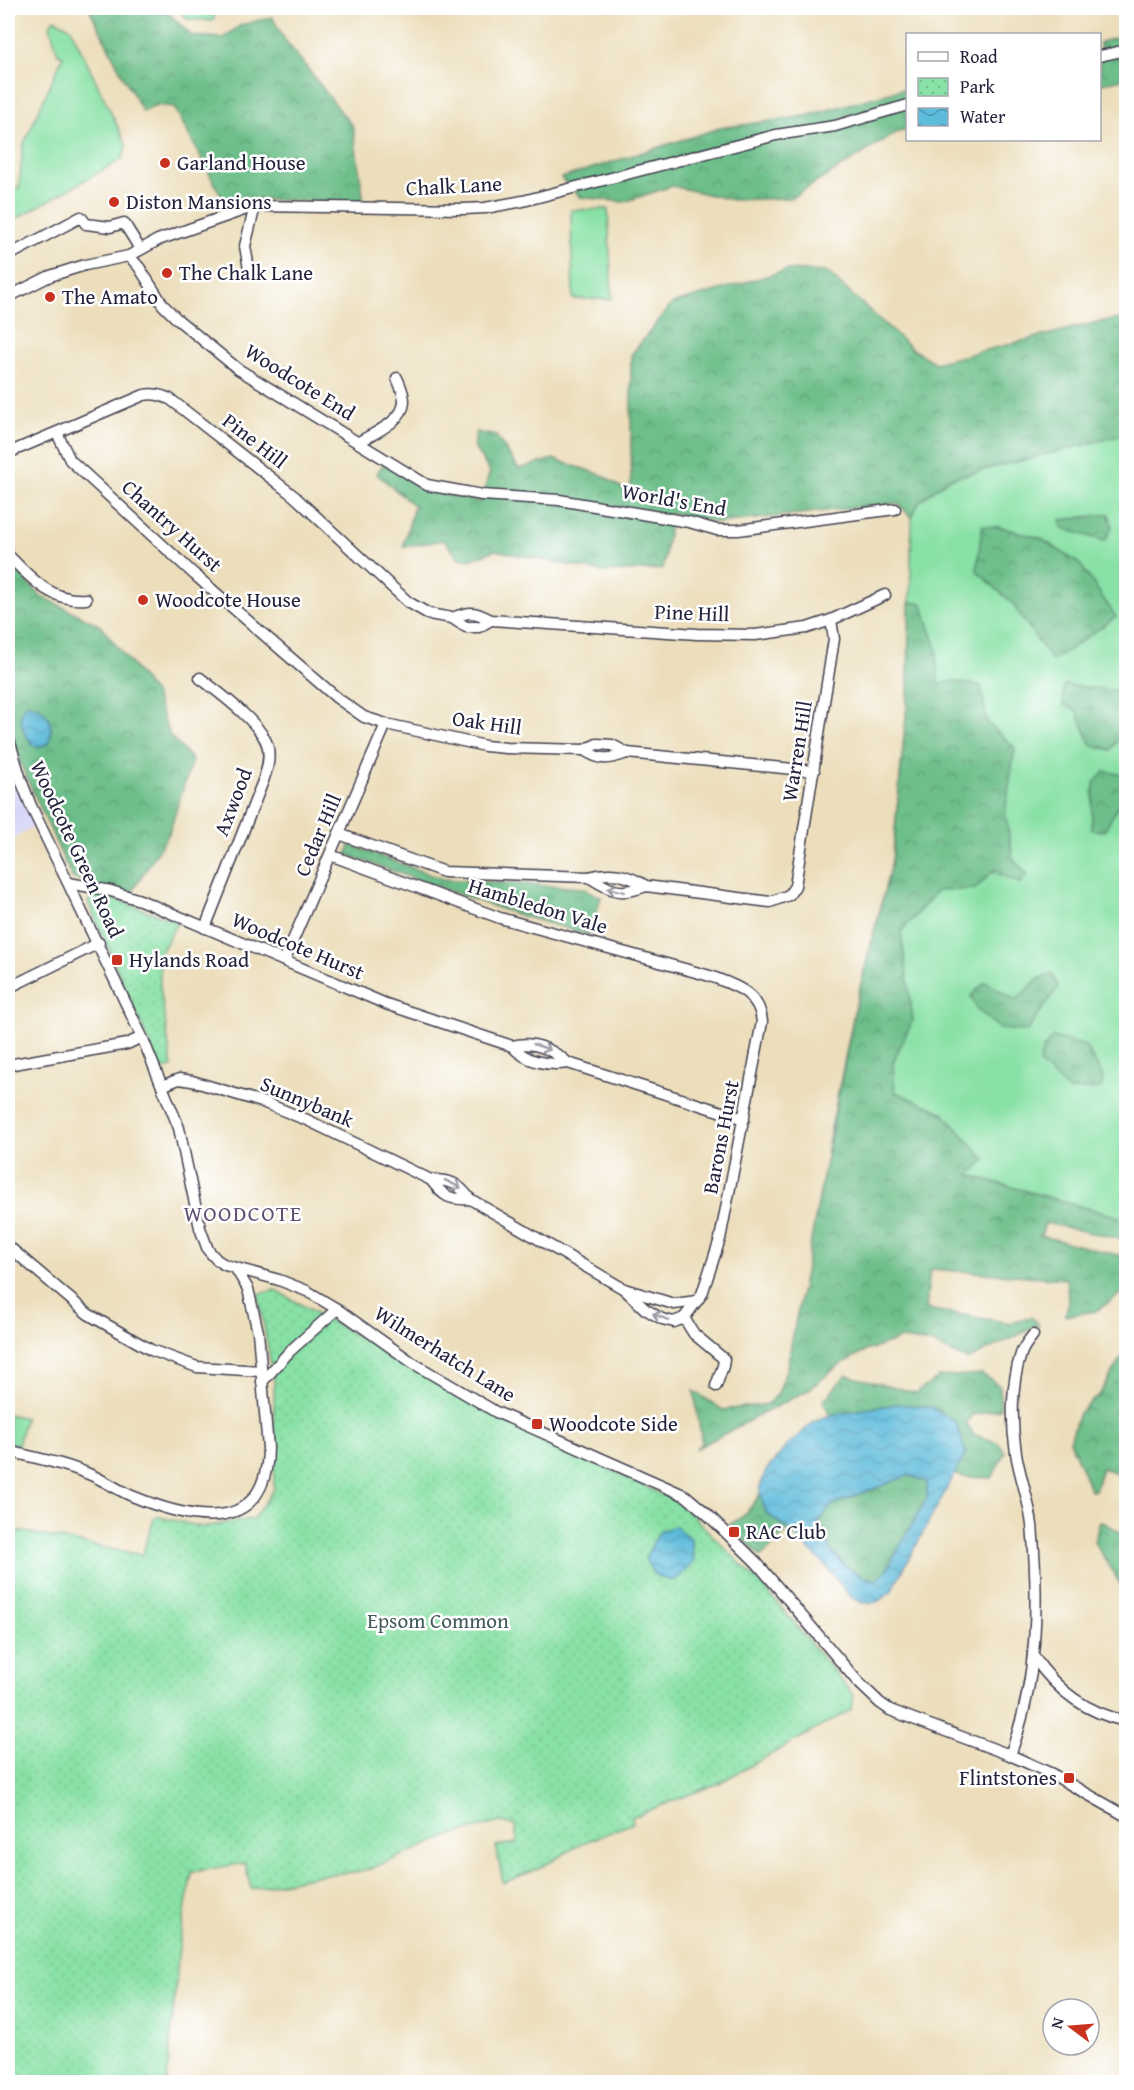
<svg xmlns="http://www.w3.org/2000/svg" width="1134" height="2090" font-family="'Gentium Book Plus',serif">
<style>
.built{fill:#d8d7f8}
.grass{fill:#88e1a6;stroke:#558270;stroke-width:1.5}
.forest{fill:url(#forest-crowns);stroke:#487063;stroke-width:1.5}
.park{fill:url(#park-dots);stroke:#558270;stroke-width:1.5}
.water{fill:url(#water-waves);stroke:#406e8b;stroke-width:1.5;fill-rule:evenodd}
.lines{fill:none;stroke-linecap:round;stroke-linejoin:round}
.minor-casing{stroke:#403e4e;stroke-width:13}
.minor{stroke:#fff;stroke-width:10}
.oneway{stroke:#9c9ca7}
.poi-dot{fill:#c8321e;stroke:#fff;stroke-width:2}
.labels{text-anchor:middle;stroke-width:5;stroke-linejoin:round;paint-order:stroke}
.poi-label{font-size:21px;fill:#22223b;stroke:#fff;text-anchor:start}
.street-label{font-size:21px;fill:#22223b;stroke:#fff}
.park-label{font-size:21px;fill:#415b5b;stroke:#fff}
.neighbourhood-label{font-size:22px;letter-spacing:1.5px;fill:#614e71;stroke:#fff}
</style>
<defs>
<pattern id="forest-crowns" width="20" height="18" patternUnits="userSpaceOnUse" patternTransform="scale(1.5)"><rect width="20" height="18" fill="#6ebf8b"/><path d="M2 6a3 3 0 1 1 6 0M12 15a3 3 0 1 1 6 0" fill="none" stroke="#5a9b73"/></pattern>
<pattern id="park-dots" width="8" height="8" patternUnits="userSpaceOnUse" patternTransform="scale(1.5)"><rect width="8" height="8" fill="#88e1a6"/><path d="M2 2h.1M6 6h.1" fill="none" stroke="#75c190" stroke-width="1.8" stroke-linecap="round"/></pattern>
<pattern id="water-waves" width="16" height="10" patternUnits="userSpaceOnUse" patternTransform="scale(1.5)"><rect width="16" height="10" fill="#5dbbdb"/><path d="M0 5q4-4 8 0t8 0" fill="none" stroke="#4c98b3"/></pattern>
</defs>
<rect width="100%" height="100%" fill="#fff"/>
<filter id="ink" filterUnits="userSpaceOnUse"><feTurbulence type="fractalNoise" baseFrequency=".0167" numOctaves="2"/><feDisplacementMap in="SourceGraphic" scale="12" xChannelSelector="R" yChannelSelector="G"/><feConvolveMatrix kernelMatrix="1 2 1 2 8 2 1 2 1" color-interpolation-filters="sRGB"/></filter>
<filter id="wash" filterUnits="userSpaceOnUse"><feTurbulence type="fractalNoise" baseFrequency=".008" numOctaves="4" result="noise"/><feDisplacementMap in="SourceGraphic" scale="24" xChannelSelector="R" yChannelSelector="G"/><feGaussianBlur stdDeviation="1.35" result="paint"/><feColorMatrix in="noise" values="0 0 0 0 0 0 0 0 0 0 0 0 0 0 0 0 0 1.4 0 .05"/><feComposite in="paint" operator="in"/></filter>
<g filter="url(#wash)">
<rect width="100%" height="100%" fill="#ecdebb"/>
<!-- built -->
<path class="built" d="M 8,763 L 33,827 L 8,841 Z"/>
<!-- grass -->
<g class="grass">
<path d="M 176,8 L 217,8 L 213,21 L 188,19 Z"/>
<path d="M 54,19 L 70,27 L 126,144 L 124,154 L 121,160 L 16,219 L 8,202 L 8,188 L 19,188 L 23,146 L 63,56 L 58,54 L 50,26 Z"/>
<path d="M 608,209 L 612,299 L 573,299 L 571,210 Z"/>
<path d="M 1126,434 L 1126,1219 L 968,1175 L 826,1153 L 855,1008 L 892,861 L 908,696 L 912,517 L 919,502 L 948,479 Z"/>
<path d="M 8,1414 L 25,1418 L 18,1445 L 8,1442 Z"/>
</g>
<!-- forest -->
<g class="forest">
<path d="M 89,8 L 163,8 L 192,36 L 223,38 L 241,25 L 272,17 L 285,40 L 353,127 L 364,203 L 257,199 L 232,216 L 174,107 L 156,105 L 143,112 L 124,78 Z"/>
<path d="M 1126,35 L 1126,78 L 1100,84 L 1100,42 Z"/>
<path d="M 907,88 L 907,129 L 899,131 L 791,198 L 733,200 L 672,186 L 624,202 L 580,197 L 561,178 L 720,128 L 806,116 Z"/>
<path d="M 787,270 L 827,272 L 912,349 L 935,363 L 1098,322 L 1126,318 L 1126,434 L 948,479 L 919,502 L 912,517 L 897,503 L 719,523 L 671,513 L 663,569 L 604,572 L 495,550 L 470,560 L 458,557 L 444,540 L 403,547 L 414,506 L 377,474 L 383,464 L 425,490 L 480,502 L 490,472 L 474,447 L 476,432 L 496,436 L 519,469 L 553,459 L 602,475 L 631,494 L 631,355 L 672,304 Z"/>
<path d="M 1109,514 L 1112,527 L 1105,541 L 1062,528 L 1061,520 Z"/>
<path d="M 982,526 L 1000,527 L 1040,538 L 1080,564 L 1116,617 L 1052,661 L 1012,603 L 977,571 Z"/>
<path d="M 8,562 L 41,596 L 101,626 L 154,693 L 170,736 L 192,760 L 169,833 L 128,898 L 72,878 L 21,765 L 8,725 Z"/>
<path d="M 909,603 L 920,603 L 922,604 L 937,649 L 938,685 L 953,681 L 981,686 L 987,722 L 1015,748 L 1005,813 L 1013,859 L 1027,874 L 1020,883 L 993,871 L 975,889 L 937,891 L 901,932 L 913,1020 L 893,1062 L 895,1092 L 942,1112 L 986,1160 L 969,1175 L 1126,1219 L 1126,1240 L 1045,1223 L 1041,1236 L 1126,1257 L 1126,1290 L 1096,1311 L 1065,1316 L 1068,1305 L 1067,1279 L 930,1269 L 926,1309 L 1011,1323 L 1031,1317 L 1039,1325 L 967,1360 L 931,1343 L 901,1339 L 863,1352 L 838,1366 L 808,1390 L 695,1449 L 702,1443 L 694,1391 L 723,1410 L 768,1404 L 778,1394 L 787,1367 L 855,1008 L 892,861 L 908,696 Z"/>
<path d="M 1064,685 L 1119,691 L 1126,700 L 1126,727 L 1111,750 L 1091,745 L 1077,711 L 1063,704 Z"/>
<path d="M 1126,768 L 1126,792 L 1104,831 L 1091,830 L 1094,783 L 1105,771 L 1123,775 Z"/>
<path d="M 350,845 L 443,879 L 583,888 L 601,897 L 590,935 L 512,913 L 347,855 Z"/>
<path d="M 1052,974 L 1058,987 L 1027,1031 L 1000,1029 L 977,1009 L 971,996 L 985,982 L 1016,1000 L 1037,980 Z"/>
<path d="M 1053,1037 L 1085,1046 L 1103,1076 L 1102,1088 L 1069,1091 L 1039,1063 L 1043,1049 Z"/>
<path d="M 1126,1354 L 1126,1476 L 1102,1468 L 1095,1490 L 1091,1491 L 1070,1441 L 1079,1413 L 1100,1394 L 1121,1358 Z"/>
<path d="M 982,1374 L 1000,1386 L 1000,1409 L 972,1415 L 966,1424 L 974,1435 L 997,1442 L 1005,1452 L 992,1478 L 965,1477 L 954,1474 L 966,1453 L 896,1404 L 830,1415 L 823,1401 L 846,1375 L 916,1393 L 939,1377 Z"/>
<path d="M 909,1475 L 928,1482 L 927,1498 L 887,1569 L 877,1580 L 859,1576 L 843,1563 L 828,1547 L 818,1522 L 832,1505 Z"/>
<path d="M 760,1494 L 767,1513 L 788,1530 L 761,1557 L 729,1525 L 745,1515 Z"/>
<path d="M 1100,1521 L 1126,1535 L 1126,1589 L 1121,1585 L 1094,1542 Z"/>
</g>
<!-- park -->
<g class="park">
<path d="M 94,894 L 121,901 L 178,922 L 160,954 L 160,986 L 172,1067 L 161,1070 L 88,902 Z"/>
<path d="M 275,1290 L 503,1418 L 680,1503 L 765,1588 L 854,1696 L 851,1710 L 719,1783 L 632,1817 L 633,1823 L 581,1844 L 540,1868 L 503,1883 L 496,1846 L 517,1843 L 515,1825 L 500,1822 L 452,1835 L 365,1871 L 320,1875 L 251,1889 L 245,1863 L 192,1872 L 179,1947 L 167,2082 L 8,2082 L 8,1529 L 142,1555 L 155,1516 L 202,1527 L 253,1519 L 274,1489 L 274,1381 L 258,1294 Z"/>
</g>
<!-- water -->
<g class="water">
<path d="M 27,704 C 50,708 54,723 49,744 L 37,748 C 24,737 20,727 21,710 Z"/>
<path d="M 896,1404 L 931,1407 L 956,1422 L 966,1453 L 891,1592 L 877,1602 L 862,1603 L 850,1596 L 825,1565 L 789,1530 L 766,1513 L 760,1494 L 760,1487 L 766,1471 L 786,1447 L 814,1422 L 830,1415 ZM 909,1475 L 927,1482 L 927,1498 L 887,1569 L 877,1580 C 844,1574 828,1552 818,1522 L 832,1505 Z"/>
<path d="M 675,1526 L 691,1539 L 694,1562 L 675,1581 C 656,1577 653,1577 645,1558 L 660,1531 Z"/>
</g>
</g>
<g filter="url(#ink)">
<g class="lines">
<defs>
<g id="minor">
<path d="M 1100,56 L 1126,50"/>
<path d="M 13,253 L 81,217 L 86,224 L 110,227 L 124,223 L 140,249"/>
<path d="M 129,256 L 139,267 L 163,305 L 177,319 L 238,369 L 427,485 L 482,495 L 559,500 L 689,522 L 717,530 L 738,530 L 895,509"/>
<path d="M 249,269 L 245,246 L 255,206"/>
<path d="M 8,297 L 50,276 L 85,265 L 129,256 L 158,240 L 255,206 L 464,209 L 485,208 L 523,201 L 776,135 L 835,126 L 908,105"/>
<path d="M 57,433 L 70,460 L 195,575 L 337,698 L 364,717 L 386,724 L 485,746 L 506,748 L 584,750 L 597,744 L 612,745 L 627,753 L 814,771"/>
<path d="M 359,442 C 374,433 404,421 404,401 C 404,393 400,385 397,378"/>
<path d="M 8,453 L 144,395 C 154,393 160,395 170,399 L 294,496 L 408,602 L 429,614 L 452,618 L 466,627 L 479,627 L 491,620"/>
<path d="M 8,555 C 30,577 50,602 86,599"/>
<path d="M 452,618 C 470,611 474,611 491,620 L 697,634 L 755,635 L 807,628 L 831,620 L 885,595"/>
<path d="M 200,678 C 218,692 265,726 268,748 C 270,760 267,770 263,781 L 205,928"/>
<path d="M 8,736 L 21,780 L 31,806 L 142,1037 L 179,1128 L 200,1228 L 208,1250 L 217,1260 L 225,1265 L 279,1280 L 307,1291 L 337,1309 L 413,1363 L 496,1412 L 686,1496 L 706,1513 L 757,1563 L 858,1682 L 880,1703 L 890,1710 L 924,1723 L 1010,1755 L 1052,1774 L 1126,1816"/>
<path d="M 584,750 C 601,761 608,760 627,753"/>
<path d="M 339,834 L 444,872 L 589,877 C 610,871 627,874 646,886 L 770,902 L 789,895 L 795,886 L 834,639 L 831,620"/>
<path d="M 330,855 L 500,918 L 710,976 C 734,985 760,992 762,1022 L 720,1239 L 702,1294 L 684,1318 L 674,1322 L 662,1319 L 645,1309 L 624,1289"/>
<path d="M 589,877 C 611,891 620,896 646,886"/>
<path d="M 69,883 L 111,891 L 140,900 L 386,1004 L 512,1046 C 526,1062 548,1066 568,1063 L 744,1119"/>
<path d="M 284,961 L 386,724"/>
<path d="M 8,988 L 99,943"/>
<path d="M 512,1046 C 534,1040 552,1049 568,1063"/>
<path d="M 8,1065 L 127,1044 L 142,1037"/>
<path d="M 162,1086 L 179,1079 L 192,1081 L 265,1103 L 307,1120 L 431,1180 C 444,1197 449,1200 470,1199"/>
<path d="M 431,1180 C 451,1180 458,1183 470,1199 L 624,1289 L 674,1304 L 697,1301"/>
<path d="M 8,1246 L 88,1314 L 151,1350 L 197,1367 L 261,1371"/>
<path d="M 684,1318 L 694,1334 L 724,1359 L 723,1366 L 716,1386"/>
<path d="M 262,1382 L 290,1351 L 337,1309"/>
<path d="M 8,1451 C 35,1458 65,1463 91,1475 C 105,1481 118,1490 132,1496 C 190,1520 267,1538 268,1448 L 258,1332 L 248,1289 L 236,1269"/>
<path d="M 1034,1657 C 1057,1691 1086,1713 1126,1721"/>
<path d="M 1010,1755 C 1038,1682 1039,1602 1032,1525 C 1029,1499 1020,1478 1016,1453 C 1011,1422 1011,1384 1021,1354 C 1023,1347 1029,1340 1033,1335"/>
</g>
</defs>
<!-- minor casing -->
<use href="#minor" class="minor-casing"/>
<!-- minor -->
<use href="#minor" class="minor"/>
</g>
<!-- one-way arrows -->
<defs><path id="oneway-shaft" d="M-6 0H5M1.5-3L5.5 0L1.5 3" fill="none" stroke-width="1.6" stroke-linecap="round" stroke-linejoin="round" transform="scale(1.5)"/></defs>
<g class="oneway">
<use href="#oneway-shaft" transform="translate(616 890) rotate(-168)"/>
<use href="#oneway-shaft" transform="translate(542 1047) rotate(19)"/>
<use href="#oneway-shaft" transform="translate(453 1184) rotate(26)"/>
<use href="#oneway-shaft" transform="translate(661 1317) rotate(-157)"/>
</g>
</g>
<!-- markers -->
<g class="poi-dot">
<circle cx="165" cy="163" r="6"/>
<circle cx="114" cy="202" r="6"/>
<circle cx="167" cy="273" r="6"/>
<circle cx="50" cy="297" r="6"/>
<circle cx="143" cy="600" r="6"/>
<rect x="111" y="954" width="12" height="12" rx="3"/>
<rect x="531" y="1418" width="12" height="12" rx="3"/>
<rect x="728" y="1526" width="12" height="12" rx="3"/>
<rect x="1063" y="1772" width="12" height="12" rx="3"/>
</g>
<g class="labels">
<!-- poi labels -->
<g class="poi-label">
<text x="177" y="170">Garland House</text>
<text x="126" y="209">Diston Mansions</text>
<text x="179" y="280">The Chalk Lane</text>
<text x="62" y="304">The Amato</text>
<text x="155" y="607">Woodcote House</text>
<text x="129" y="967">Hylands Road</text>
<text x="549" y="1431">Woodcote Side</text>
<text x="746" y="1539">RAC Club</text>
<text x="1057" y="1785" text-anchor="end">Flintstones</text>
</g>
<!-- street labels -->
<g class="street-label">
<text transform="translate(454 186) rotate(-3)" y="7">Chalk Lane</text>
<text transform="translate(300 382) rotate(32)" y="7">Woodcote End</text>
<text transform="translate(255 441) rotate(38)" y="7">Pine Hill</text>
<text transform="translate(674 500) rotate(10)" y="7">World's End</text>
<text transform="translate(172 526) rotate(42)" y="7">Chantry Hurst</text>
<text transform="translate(692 613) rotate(2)" y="7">Pine Hill</text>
<text transform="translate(487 723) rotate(8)" y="7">Oak Hill</text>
<text transform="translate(797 751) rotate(-81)" y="7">Warren Hill</text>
<text transform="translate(233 802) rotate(-69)" y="7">Axwood</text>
<text transform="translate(318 835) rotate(-67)" y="7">Cedar Hill</text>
<text transform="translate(77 849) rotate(65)" y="7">Woodcote Green Road</text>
<text transform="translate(538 906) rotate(17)" y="7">Hambledon Vale</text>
<text transform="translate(298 946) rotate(23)" y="7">Woodcote Hurst</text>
<text transform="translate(307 1102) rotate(23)" y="7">Sunnybank</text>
<text transform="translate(721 1137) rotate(-79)" y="7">Barons Hurst</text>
<text transform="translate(445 1354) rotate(32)" y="7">Wilmerhatch Lane</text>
</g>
<!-- park labels -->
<g class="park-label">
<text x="438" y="1628">Epsom Common</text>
</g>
<!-- neighbourhood labels -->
<g class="neighbourhood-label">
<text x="243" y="1221">WOODCOTE</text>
</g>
</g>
<!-- margin -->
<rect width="1134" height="2090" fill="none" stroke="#fff" stroke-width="30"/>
<!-- legend -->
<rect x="906" y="33" width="195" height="108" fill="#ffffff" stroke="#a7a7b1" stroke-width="1.5"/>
<rect x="918" y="52" width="30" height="9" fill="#ffffff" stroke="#a7a7b1" stroke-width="1.5"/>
<text x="960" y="63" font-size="18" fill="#22223b">Road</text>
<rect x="918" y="78" width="30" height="18" fill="url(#park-dots)" stroke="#a7a7b1" stroke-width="1.5"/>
<text x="960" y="93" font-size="18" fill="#22223b">Park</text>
<rect x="918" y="108" width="30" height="18" fill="url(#water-waves)" stroke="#a7a7b1" stroke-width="1.5"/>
<text x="960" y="123" font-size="18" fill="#22223b">Water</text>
<!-- north arrow -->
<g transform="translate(1071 2027) rotate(286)"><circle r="28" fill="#ffffff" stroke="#a7a7b1" stroke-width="1.5"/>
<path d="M0-4.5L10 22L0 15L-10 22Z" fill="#c8321e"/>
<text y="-9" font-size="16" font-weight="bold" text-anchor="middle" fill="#22223b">N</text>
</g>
</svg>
